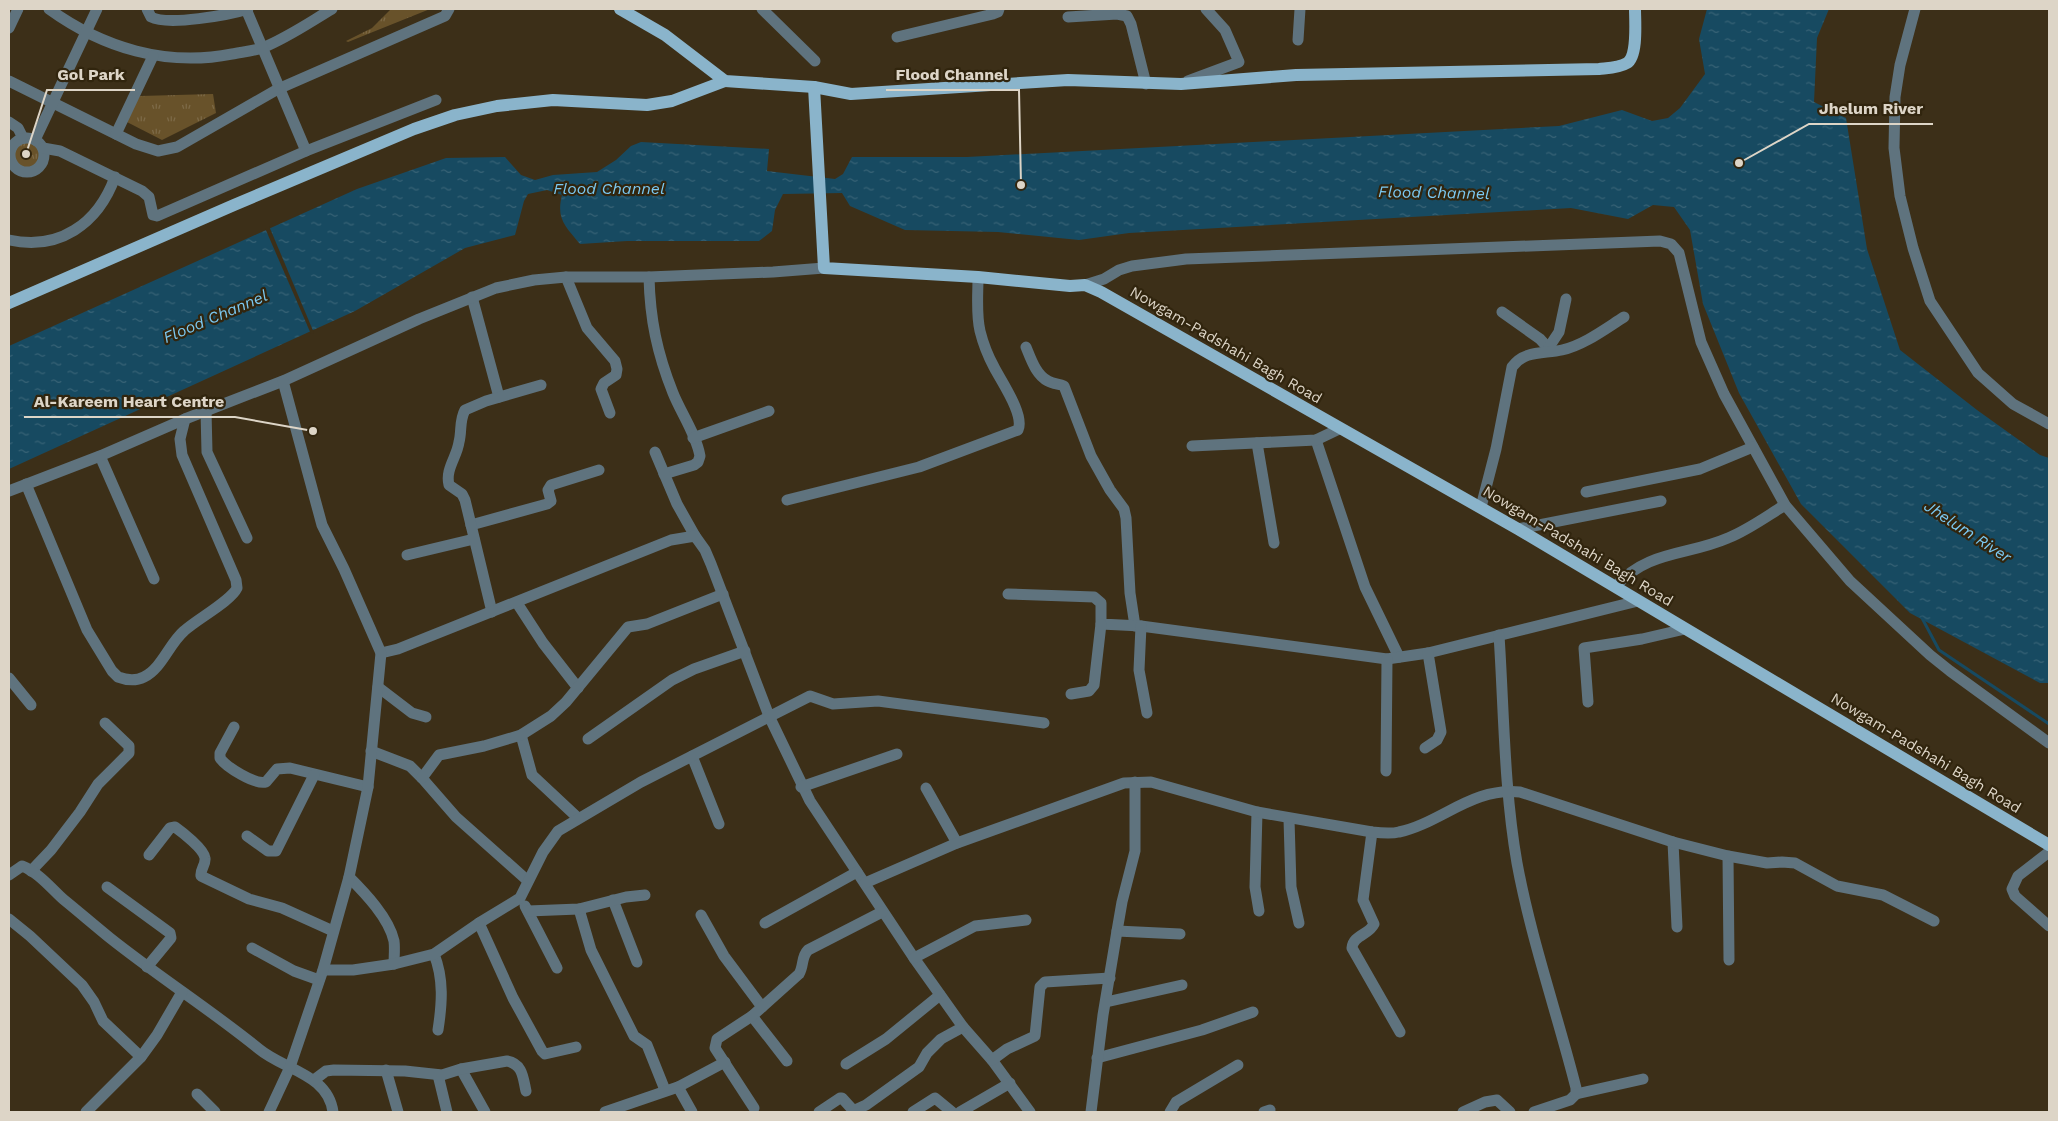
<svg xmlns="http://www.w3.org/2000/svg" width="2058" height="1121" font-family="'Work Sans',sans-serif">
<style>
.park{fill:url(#park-tufts)}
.water{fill:url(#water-ripples)}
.pier{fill:#3c2f18}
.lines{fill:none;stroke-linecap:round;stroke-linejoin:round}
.stream{stroke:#174a61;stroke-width:3}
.minor{stroke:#5f737e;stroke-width:11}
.major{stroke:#8ab4cb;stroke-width:12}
.labels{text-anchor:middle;stroke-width:4.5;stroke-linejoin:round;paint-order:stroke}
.street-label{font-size:15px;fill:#ddd5c7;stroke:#31250e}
.water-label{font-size:16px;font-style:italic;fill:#7bc9f2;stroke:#31250e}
.leader{fill:none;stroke:#ddd5c7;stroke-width:2}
.callout-dot{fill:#ddd5c7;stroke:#31250e;stroke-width:2}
.callout-label{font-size:16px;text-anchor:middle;font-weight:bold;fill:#ddd5c7;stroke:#31250e;stroke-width:4.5;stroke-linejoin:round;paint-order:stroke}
</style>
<defs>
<pattern id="park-tufts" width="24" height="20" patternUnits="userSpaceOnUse" patternTransform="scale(1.25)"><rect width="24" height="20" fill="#68522a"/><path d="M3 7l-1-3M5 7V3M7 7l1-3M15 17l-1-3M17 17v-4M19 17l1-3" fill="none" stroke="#7d6a47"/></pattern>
<pattern id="water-ripples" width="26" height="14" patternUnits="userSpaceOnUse" patternTransform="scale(1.25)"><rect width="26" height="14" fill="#174a61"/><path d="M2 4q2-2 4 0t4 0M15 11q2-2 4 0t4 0" fill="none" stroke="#386376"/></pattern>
</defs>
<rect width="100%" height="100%" fill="#3c2f18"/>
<!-- park -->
<g class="park">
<path d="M 391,9 L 430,9 L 348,42 L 346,41 L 372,28 Z"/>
<path d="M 213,94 L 216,113 L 162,140 L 125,121 L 140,96 Z"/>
<circle cx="26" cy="154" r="14"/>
</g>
<!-- water -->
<path class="water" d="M 1707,9 L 1829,9 L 1817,38 L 1814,102 L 1846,118 L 1867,249 L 1900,350 L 1977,410 L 2040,455 L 2049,458 L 2049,683 L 2040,683 L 1910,613 L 1801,504 L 1739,393 L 1703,304 L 1690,230 L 1674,207 L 1653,205 L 1628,219 L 1571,208 L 1129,233 L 1079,240 L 998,232 L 905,230 L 850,206 L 842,193 L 783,194 L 775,210 L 772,231 L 759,241 L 627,241 L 580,244 C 565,226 556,219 562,195 L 547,190 L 528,194 L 524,201 L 515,235 L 465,248 L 355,311 L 9,469 L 9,346 L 357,189 L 446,158 L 505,157 L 521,175 L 535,180 L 553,175 L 597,172 L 616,160 L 631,146 L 641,142 L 769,149 L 767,171 L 835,179 L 843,174 L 852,157 L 967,157 L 1559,126 L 1622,110 L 1652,121 L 1668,118 L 1680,108 L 1705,74 L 1699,39 Z"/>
<!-- pier -->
<path class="pier" d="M 269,226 L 314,333 L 311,334 L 265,228 Z"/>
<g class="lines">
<!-- stream -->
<path class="stream" d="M 1922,618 L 1939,650 L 2049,724"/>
<!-- minor -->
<g class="minor">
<path d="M 49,9 C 103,48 166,67 232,54 C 242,52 253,51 262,48 C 287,38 310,22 332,9"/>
<path d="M 147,9 L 151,17 C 168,26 229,15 248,9"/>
<path d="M 246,9 L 306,151"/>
<path d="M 762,9 L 815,61"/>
<path d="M 1915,9 L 1900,65 L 1895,97 L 1894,148 L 1900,196 L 1913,248 L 1930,301 L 1978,373 L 2013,404 L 2049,424"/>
<path d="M 1068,17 L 1117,14 L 1127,16 L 1131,24 L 1146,84"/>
<path d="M 9,28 L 18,9"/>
<path d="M 897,37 L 993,14 L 998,12 L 999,9"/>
<path d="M 1298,40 L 1300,9"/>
<path d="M 9,81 L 136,144 L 158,151 L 177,147 L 278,89 L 445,16 L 449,9"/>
<path d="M 1188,81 L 1239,62 L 1225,30 L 1206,9"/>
<path d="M 9,122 L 18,128 L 23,138"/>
<path d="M 116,134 L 153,56"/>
<circle cx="27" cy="155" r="17"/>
<path d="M 35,140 L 97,9"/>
<path d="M 43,148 L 60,151 L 142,191 L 149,197 L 153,215 L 157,216 L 306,151 L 436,100"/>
<path d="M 9,240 C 59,251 98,224 115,177"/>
<path d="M 566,277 L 587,328 L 615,361 L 617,369 L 616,375 L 604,383 L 601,389 L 610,413"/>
<path d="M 649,277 C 650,319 657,353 673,393 C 681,413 696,434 700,456 L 698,462 L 694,465 L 664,474"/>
<path d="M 1085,285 L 1104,279 L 1119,270 L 1132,266 L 1186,259 L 1660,241 L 1671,244 L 1679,253 L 1701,342 L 1724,394 L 1785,505 L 1850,581 L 1930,655 L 1950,671 L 2049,743"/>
<path d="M 472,297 L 499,397"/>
<path d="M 1502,312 L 1540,339 L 1551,351"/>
<path d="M 1026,347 C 1031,359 1036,375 1048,381 C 1053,384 1059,384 1064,386 L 1091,456 L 1110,490 L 1124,509 L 1126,518 L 1130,593 L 1135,626"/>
<path d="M 1549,347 L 1559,332 L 1566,299"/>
<path d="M 206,411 L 207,452 L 247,538"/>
<path d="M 693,438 L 769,411"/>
<path d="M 1316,440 L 1365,587 L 1399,657"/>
<path d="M 1257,443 L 1274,543"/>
<path d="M 1192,446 L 1316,440 L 1339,429"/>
<path d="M 655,452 L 677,504 L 695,536"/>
<path d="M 100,456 L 154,579"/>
<path d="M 26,484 L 87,630 L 112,671 L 118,677 C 126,680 136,681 144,677 C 162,668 169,644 184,631 C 197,619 231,601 237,588 L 236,580 L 182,455 L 180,439 L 185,419"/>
<path d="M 9,491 L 100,456 L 185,419 L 283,381 L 419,319 L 496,288 L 534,280 L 566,277 L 649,277 L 773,272 L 824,268"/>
<path d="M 1586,492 L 1700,469 L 1753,447"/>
<path d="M 787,500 L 919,467 L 1018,430 C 1025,415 1001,381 994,367 C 988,356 983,343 980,331 C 976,314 978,295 978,277"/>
<path d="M 1481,507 L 1496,449 L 1512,367 C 1524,350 1544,354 1562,350 C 1584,345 1605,329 1624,317"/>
<path d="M 471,525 L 547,504 L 551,501 L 548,490 L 551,485 L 599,470"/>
<path d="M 1518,529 L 1661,501"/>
<path d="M 407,555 L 474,539"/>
<path d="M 1616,586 C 1648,550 1687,556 1728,538 C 1748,530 1767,516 1785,505"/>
<path d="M 1008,594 L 1094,597 L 1101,603 L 1101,624 L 1141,626 L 1387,659 L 1428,653 L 1638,601"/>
<path d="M 517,603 L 543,643 L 578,688"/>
<path d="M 492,612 L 465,500 L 462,494 L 449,485 C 445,469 457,457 459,442 C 462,431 459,421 465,410 L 486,401 L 541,385"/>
<path d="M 1141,626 L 1139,670 L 1147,713"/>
<path d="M 1499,635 C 1504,711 1504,789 1517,863 C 1531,939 1557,1013 1576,1088 L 1576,1094 L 1570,1100 L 1534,1112"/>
<path d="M 381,653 L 398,649 L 671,540 L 695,536 L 705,550 L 711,564 L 769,716 L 810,801 L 914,958 L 963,1027 L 992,1060 L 1030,1112"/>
<path d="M 9,678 L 31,705"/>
<path d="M 378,687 L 412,713 L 426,717"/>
<path d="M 1071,694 L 1089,691 L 1094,685 L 1101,624"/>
<path d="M 1588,702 L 1584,648 L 1642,639 L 1685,629"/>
<path d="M 234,727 L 220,753 L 220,758 C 226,767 255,785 266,782 L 277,769 L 290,768 L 368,787"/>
<path d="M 521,735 L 532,775 L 578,818"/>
<path d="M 588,739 L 672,680 L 694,669 L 745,651"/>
<path d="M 1425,748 L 1437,740 L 1441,732 L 1428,653"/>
<path d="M 371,751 L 410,766 L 422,778 L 456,817 L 528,881"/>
<path d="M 692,756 L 719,824"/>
<path d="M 1386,771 L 1387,659"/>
<path d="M 422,778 L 439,755 L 484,746 L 521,735 L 551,716 L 566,702 L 628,627 L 647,624 L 723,594"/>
<path d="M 801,787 L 897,754"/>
<path d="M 926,788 L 957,843"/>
<path d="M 1257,812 L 1255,887 L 1259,911"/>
<path d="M 1289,819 L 1291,887 L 1299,923"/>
<path d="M 1372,832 L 1363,900 L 1374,924 C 1369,935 1353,935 1352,948 L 1400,1032"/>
<path d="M 247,836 L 268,851 L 276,851 L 314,775"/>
<path d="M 1673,842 L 1677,927"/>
<path d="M 2049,852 L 2018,876 L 2012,889 L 2015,896 L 2049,926"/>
<path d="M 149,855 L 170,828 L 175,827 C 182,832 204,849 205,858 C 206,865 200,869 201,876 L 249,899 L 282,908 L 333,931"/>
<path d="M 1728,856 L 1729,960"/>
<path d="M 31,871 L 51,850 L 80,812 L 98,784 L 129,753 L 129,746 L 105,723"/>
<path d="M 9,875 L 22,866 C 38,872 51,888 63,899 C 79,912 94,925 110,938 C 159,977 211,1010 259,1049 C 284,1070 328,1074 333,1112"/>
<path d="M 349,877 C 365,893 389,918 394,941 C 395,949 394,957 394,964"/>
<path d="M 865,883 L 957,843 L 1124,783 L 1151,782 L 1257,812 L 1372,832 C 1381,833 1391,834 1399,832 C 1441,823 1472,787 1520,792 L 1673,842 L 1728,856 L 1767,863 L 1782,862 L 1795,863 L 1837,886 L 1883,895 L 1934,921"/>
<path d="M 107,887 L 170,933 L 171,938 L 147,967"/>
<path d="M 613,900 L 637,962"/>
<path d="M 525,906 L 557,968"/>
<path d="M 579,909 L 591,950 L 634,1036 L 647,1045 L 665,1090"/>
<path d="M 528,911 L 579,909 L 626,897 L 645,895"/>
<path d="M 701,915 L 724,956 L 762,1007"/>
<path d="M 9,919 L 30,936 L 82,985 L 94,1002 L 103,1021 L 141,1057"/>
<path d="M 479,923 L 513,998 L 542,1051 L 545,1054 L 576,1047"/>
<path d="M 765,923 L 857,872"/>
<path d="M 1117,931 L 1180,934"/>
<path d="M 252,948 L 294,971 L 319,980"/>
<path d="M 434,954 C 444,979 442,1004 438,1030"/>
<path d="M 914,958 L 975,926 L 1026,920"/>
<path d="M 323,970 L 353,970 L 394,964 L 434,954 L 479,923 L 520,898 L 543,852 L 558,831 L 641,782 L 810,696 L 833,704 L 878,701 L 1044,723"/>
<path d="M 1106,1002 L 1182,985"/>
<path d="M 752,1016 L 787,1061"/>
<path d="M 1097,1058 L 1202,1030 L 1253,1012"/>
<path d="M 992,1060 L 1007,1049 L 1035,1036 L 1040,987 L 1045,982 L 1110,978"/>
<path d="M 846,1064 L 886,1039 L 940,995"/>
<path d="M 461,1069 L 485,1112"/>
<path d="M 386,1070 L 398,1112"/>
<path d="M 438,1075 L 447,1112"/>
<path d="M 314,1080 L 326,1071 L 334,1070 L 405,1071 L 442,1075 L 461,1069 L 507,1061 C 523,1064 523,1078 526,1091"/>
<path d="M 678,1087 L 692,1112"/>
<path d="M 197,1094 L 215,1112"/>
<path d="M 1576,1094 L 1643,1079"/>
<path d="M 754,1108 L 715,1048 L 717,1039 L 752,1016 L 799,974 C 804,966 801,957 808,950 L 882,912"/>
<path d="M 86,1112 L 141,1057 L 157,1035 L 182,992"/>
<path d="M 269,1112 L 290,1067 L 323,970 L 349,877 L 368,787 L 381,653 L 344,569 L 322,525 L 283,381"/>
<path d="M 605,1112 L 678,1087 L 725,1062"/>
<path d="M 819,1112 L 840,1098 L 842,1098 L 852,1109 L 855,1110 L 866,1105 L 919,1067 L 927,1053 L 941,1039 L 963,1027"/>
<path d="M 913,1112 L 935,1098 L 952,1112"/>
<path d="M 960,1112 L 1010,1083"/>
<path d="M 1091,1112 L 1103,1015 L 1117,931 L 1122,902 L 1135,851 L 1135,782"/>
<path d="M 1170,1112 L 1176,1102 L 1238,1065"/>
<path d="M 1264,1112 L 1270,1110"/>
<path d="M 1463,1112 L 1485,1102 L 1497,1100 L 1510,1112"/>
</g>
<!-- major -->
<g class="major">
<path d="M 620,9 L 665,35 L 725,81 L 814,87 L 851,94 L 1068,80 L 1181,84 L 1296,75 L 1599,69 C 1608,68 1619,68 1627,63 C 1638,56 1635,21 1635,9"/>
<path d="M 814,87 L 824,268 L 978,277 L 1070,286 L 1085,285 L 1101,292 L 1518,529 L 2049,845"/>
<path d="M 9,303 L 234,205 L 414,129 L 455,115 L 497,106 L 553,100 L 647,105 L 672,101 L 725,81"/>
</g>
</g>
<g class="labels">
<!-- street labels -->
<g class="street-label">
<text transform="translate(1226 345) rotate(30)" y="5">Nowgam-Padshahi Bagh Road</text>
<text transform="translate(1578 546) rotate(31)" y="5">Nowgam-Padshahi Bagh Road</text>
<text transform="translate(1926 753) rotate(31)" y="5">Nowgam-Padshahi Bagh Road</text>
</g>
<!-- water labels -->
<g class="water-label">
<text x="609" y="194">Flood Channel</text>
<text transform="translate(1434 192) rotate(1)" y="6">Flood Channel</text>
<text transform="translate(215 316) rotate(-23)" y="6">Flood Channel</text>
<text transform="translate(1968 531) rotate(33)" y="6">Jhelum River</text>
</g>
</g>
<!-- callouts -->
<path class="leader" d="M1021 185L1019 90H886M26 154L47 90H135M1739 163L1809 124H1933M313 431L235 417H24"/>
<g class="callout-dot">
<circle cx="1021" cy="185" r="5"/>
<circle cx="26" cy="154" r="5"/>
<circle cx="1739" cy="163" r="5"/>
<circle cx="313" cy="431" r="5"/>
</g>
<g class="callout-label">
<text x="952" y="80">Flood Channel</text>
<text x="91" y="80">Gol Park</text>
<text x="1871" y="114">Jhelum River</text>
<text x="129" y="407">Al-Kareem Heart Centre</text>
</g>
<!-- border -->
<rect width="2058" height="1121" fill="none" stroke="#ddd5c7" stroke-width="20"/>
</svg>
